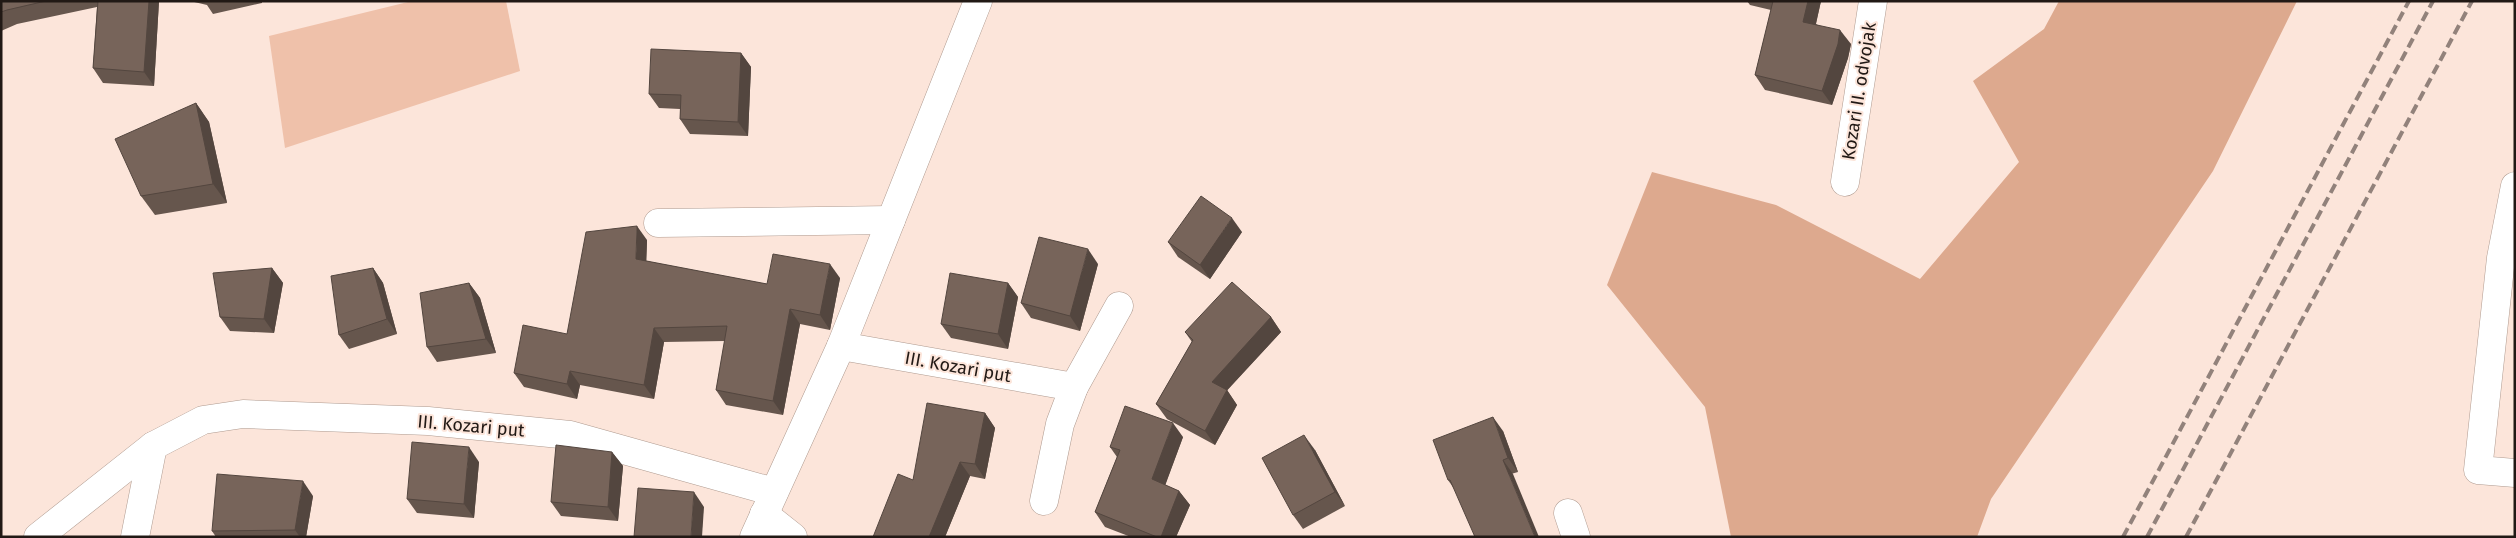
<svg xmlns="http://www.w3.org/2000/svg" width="2516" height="538" font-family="'Fira Sans',sans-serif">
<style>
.green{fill:#efc1aa}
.forest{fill:#dda98e}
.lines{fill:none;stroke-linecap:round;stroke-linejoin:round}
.minor-casing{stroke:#af9a8f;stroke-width:29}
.minor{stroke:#fff;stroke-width:28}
.rail{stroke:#92827b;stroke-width:4;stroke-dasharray:10 5;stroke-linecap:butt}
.wall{fill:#66564d}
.shaded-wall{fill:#53463f}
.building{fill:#77645a;stroke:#53463f}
.labels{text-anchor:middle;stroke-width:4;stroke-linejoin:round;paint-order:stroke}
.street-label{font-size:18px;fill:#211915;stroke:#fce5da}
</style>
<rect width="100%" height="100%" fill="#fce5da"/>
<!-- green -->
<path class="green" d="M 412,1 L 506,1 L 520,71 L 285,148 L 269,36 Z"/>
<!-- forest -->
<path class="forest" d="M 2059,1 L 2297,1 L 2213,171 L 1991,499 L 1977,537 L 1731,537 L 1705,407 L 1607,285 L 1652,172 L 1776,205 L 1920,279 L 2019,162 L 1973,81 L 2044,29 Z"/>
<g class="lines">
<defs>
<g id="minor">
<path d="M 1845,182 L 1873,1"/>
<path d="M 2515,186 L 2501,258 L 2478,470 L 2515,473"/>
<path d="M 658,223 L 891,220"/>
<path d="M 841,346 L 1074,387"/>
<path d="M 1044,501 L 1060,424 L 1074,387 L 1119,306"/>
<path d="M 1568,513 L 1576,537"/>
<path d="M 764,514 L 793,537"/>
<path d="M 38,537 L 153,446 L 203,420 L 243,414 L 428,421 L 570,435 L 774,492"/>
<path d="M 135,537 L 153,446"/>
<path d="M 754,537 L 841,346 L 978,1"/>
</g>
</defs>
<!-- minor casing -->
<use href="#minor" class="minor-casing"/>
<!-- minor -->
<use href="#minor" class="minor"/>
<!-- rail -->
<g class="rail">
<path d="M 2123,537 L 2409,1"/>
<path d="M 2147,537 L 2433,1"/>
<path d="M 2186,537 L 2472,1"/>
</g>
</g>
<!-- wall -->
<g class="wall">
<path d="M 1,1 L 159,1 L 154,86 L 103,83 L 93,68 L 97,7 L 17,24 L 1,31 Z"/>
<path d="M 190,1 L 262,1 L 262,3 L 213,14 L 207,5 Z"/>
<path d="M 1747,1 L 1821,1 L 1816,24 L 1851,44 L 1848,58 L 1832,105 L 1765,90 L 1755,75 L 1771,10 L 1750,5 Z"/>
<path d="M 741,53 L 751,67 L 748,136 L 690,134 L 680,119 L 680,109 L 659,108 L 649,94 Z"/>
<path d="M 196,103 L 209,122 L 227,203 L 155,215 L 141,196 Z"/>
<path d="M 1242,232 L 1210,279 L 1178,257 L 1168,242 Z"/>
<path d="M 647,240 L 646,261 L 767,284 L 840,278 L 830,330 L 800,324 L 783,415 L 726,405 L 716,390 L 725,341 L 664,342 L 654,399 L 580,385 L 577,399 L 524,387 L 514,373 L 567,334 Z"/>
<path d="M 1098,264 L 1080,331 L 1031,318 L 1021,303 Z"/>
<path d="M 272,268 L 283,283 L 274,333 L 230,331 L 220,317 Z"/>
<path d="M 373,268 L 383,283 L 397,334 L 349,349 L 339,335 Z"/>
<path d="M 469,283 L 480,298 L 496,353 L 437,362 L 427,347 Z"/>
<path d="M 1008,283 L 1018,297 L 1008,349 L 951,338 L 941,324 Z"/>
<path d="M 1271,317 L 1281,332 L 1227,390 L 1237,405 L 1215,445 L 1167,419 L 1156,404 L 1192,342 L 1185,332 Z"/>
<path d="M 985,413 L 995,428 L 985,479 L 970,476 L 945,537 L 873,537 L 913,480 Z"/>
<path d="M 1503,431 L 1518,472 L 1455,490 L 1448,480 Z"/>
<path d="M 1183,437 L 1165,485 L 1179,491 L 1190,505 L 1176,537 L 1131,537 L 1105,527 L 1095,512 L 1117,457 L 1110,447 Z"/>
<path d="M 1315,450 L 1345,506 L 1303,529 L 1293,515 Z"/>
<path d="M 612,452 L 623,466 L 618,521 L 561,516 L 551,502 Z"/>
<path d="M 479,462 L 474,518 L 417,513 L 407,499 Z"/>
<path d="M 313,496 L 306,537 L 216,537 L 212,531 Z"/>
</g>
<!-- shaded-wall -->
<g class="shaded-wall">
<path d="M 149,1 L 159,1 L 154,86 L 144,72 Z"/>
<path d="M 1808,1 L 1821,1 L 1813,36 L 1803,22 Z"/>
<path d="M 1840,30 L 1851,44 L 1848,58 L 1832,105 L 1822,91 Z"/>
<path d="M 741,53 L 751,67 L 748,136 L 738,122 Z"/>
<path d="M 196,103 L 209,122 L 227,203 L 213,184 Z"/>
<path d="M 1232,218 L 1242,232 L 1210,279 L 1200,265 Z"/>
<path d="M 637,226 L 647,240 L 646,274 L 636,259 Z"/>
<path d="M 1088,249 L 1098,264 L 1080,331 L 1070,316 Z"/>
<path d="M 830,264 L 840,278 L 830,330 L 820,315 Z"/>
<path d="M 272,268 L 283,283 L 274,333 L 264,319 Z"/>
<path d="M 373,268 L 383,283 L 397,334 L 387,319 Z"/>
<path d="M 469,283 L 480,298 L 496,353 L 486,339 Z"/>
<path d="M 1008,283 L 1018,297 L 1008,349 L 998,334 Z"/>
<path d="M 790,309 L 800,324 L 783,415 L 773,401 Z"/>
<path d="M 1271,317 L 1281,332 L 1222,396 L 1212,382 Z"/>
<path d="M 654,328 L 664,342 L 654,399 L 644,385 Z"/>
<path d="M 570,371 L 580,385 L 577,399 L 567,384 Z"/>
<path d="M 1227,390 L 1237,405 L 1215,445 L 1205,431 Z"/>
<path d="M 985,413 L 995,428 L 985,479 L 975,464 Z"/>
<path d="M 1493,417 L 1503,431 L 1518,472 L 1508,458 Z"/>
<path d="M 1173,423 L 1183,437 L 1162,494 L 1152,479 Z"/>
<path d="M 1304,435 L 1315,450 L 1345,506 L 1335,492 Z"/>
<path d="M 469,447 L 479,462 L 474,518 L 464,504 Z"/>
<path d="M 612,452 L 623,466 L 618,521 L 608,507 Z"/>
<path d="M 1503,460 L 1513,474 L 1539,537 L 1535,537 Z"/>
<path d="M 960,462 L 970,476 L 945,537 L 929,537 Z"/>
<path d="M 303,481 L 313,496 L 306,537 L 300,537 L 295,530 Z"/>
<path d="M 1179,491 L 1190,505 L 1176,537 L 1161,537 Z"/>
<path d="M 694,492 L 704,507 L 702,537 L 691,537 Z"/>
</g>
<!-- building -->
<g class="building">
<path d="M 1,1 L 46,1 L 7,10 L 1,12 Z"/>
<path d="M 98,1 L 149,1 L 144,72 L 93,68 Z"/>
<path d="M 1773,1 L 1808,1 L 1803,22 L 1840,30 L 1838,44 L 1822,91 L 1755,75 Z"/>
<path d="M 651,49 L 741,53 L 738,122 L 680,119 L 681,95 L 649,94 Z"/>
<path d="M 196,103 L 213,184 L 141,196 L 115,139 Z"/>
<path d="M 1201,196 L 1232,218 L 1200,265 L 1168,242 Z"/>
<path d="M 637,226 L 636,259 L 767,284 L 773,254 L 830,264 L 820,315 L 790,309 L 773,401 L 716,390 L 727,326 L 654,328 L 644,385 L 570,371 L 567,384 L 514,373 L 523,325 L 567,334 L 586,232 Z"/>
<path d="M 1039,237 L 1088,249 L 1070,316 L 1021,303 Z"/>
<path d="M 272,268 L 264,319 L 220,317 L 213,273 Z"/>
<path d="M 373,268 L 387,319 L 339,335 L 331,276 Z"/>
<path d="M 950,273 L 1008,283 L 998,334 L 941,324 Z"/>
<path d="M 1232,282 L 1271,317 L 1212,382 L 1227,390 L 1205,431 L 1156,404 L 1193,340 L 1185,332 Z"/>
<path d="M 469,283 L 486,339 L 427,347 L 420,293 Z"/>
<path d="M 927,403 L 985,413 L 975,464 L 960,462 L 929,537 L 873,537 L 898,474 L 913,480 Z"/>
<path d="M 1125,406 L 1173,423 L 1152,479 L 1179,491 L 1161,537 L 1157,537 L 1095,512 L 1120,450 L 1110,447 Z"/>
<path d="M 1493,417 L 1508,458 L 1503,460 L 1535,537 L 1475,537 L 1450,480 L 1448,480 L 1433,440 Z"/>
<path d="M 1304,435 L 1335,492 L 1293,515 L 1262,458 Z"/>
<path d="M 412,442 L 469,447 L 464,504 L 407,499 Z"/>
<path d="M 556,445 L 612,452 L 608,507 L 551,502 Z"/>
<path d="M 217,474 L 303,481 L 295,530 L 212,531 Z"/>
<path d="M 638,488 L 694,492 L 691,537 L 634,537 Z"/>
</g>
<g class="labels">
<!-- street labels -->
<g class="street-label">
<text transform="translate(1859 91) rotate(-81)" y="6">Kozari II. odvojak</text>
<text transform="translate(958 367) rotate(10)" y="6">III. Kozari put</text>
<text transform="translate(471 426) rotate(5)" y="6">III. Kozari put</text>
</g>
</g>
<!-- border -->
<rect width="2516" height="538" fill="none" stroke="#211915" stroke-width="5"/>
</svg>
